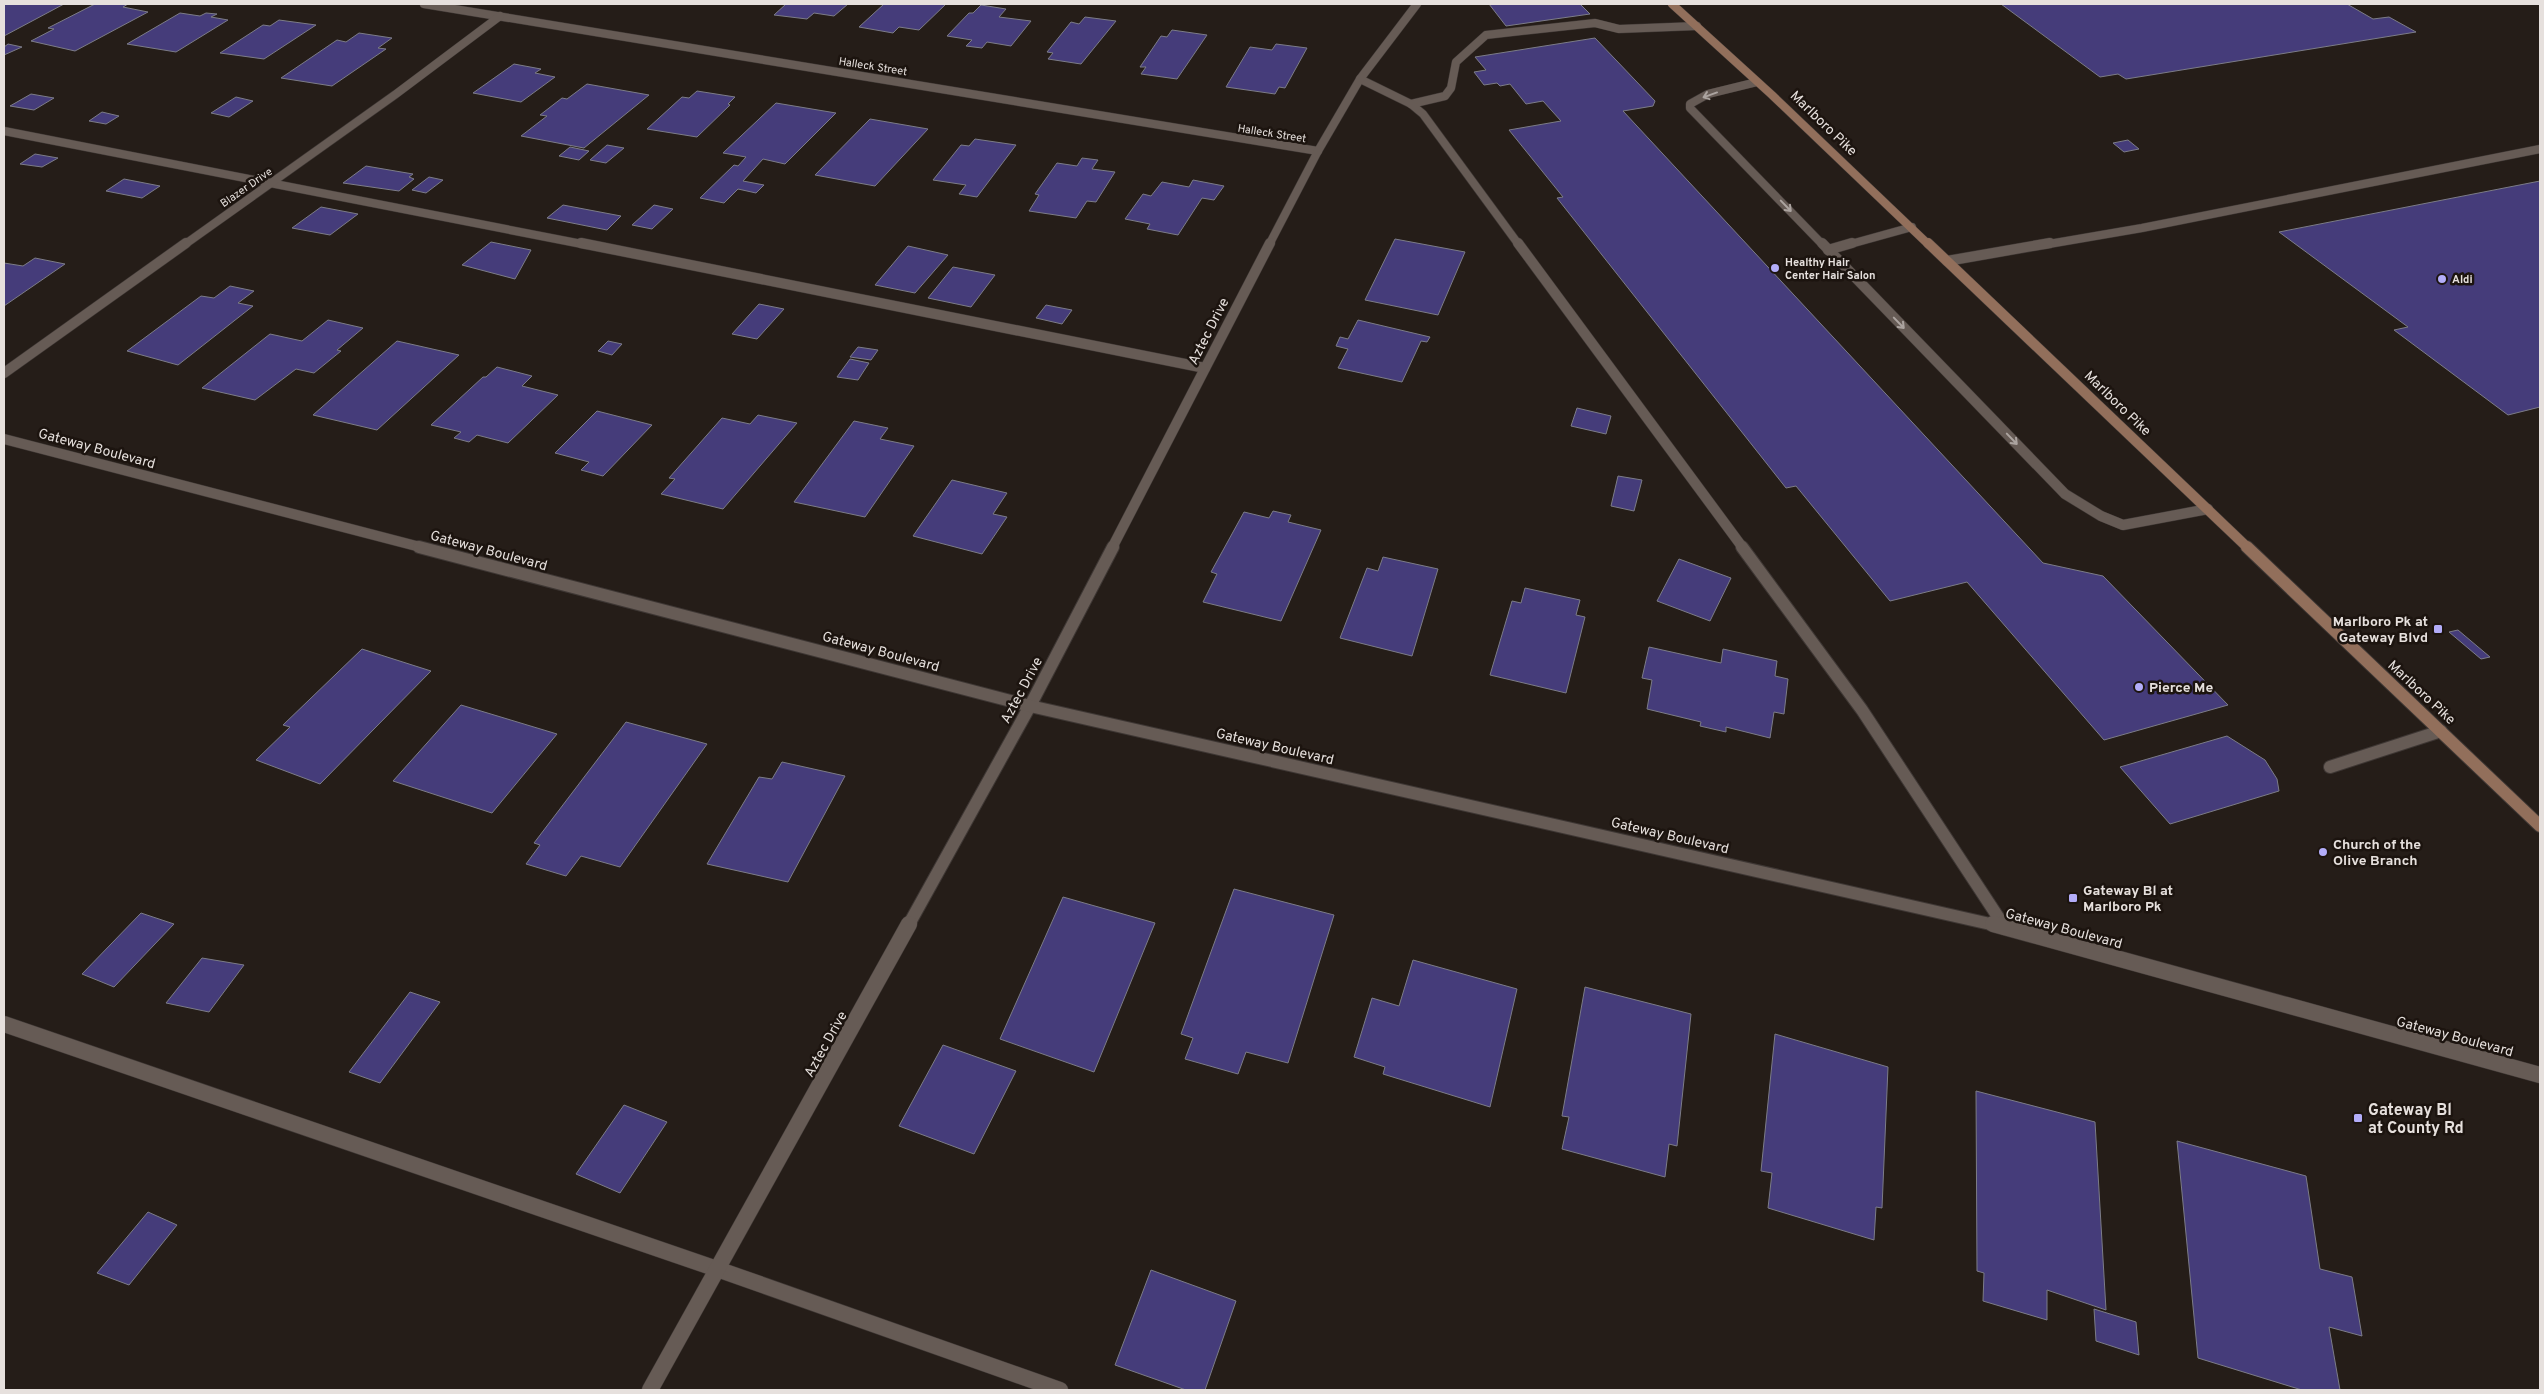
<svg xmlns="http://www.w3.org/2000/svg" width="2544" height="1394" font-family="Overpass,sans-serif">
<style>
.building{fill:#453c7a;stroke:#7c7c87}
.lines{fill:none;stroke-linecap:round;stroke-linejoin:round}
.service-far3-casing{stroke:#3e3734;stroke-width:9}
.service-far2-casing{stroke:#3e3734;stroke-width:11}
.service-far1-casing{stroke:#3e3734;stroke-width:14}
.service-casing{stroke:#3e3734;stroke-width:17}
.minor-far3-casing{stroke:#3e3734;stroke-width:9}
.minor-far2-casing{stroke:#3e3734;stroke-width:11}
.minor-far1-casing{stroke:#3e3734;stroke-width:14}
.minor-casing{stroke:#3e3734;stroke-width:17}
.tertiary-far2-casing{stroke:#3e3734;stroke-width:11}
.tertiary-far1-casing{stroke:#3e3734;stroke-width:14}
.tertiary-casing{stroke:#3e3734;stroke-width:17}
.secondary-far2-casing{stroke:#3e3734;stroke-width:9}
.secondary-far1-casing{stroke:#3e3734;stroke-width:11}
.secondary-casing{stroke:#3e3734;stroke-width:14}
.service-far3{stroke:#665b55;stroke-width:8}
.service-far2{stroke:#665b55;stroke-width:10}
.service-far1{stroke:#665b55;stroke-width:12}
.service{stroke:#665b55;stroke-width:16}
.minor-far3{stroke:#665b55;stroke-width:8}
.minor-far2{stroke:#665b55;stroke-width:10}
.minor-far1{stroke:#665b55;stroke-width:12}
.minor{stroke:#665b55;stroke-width:16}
.tertiary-far2{stroke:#665b55;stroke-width:10}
.tertiary-far1{stroke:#665b55;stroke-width:12}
.tertiary{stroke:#665b55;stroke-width:16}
.secondary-far2{stroke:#926f5b;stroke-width:8}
.secondary-far1{stroke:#926f5b;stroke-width:10}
.secondary{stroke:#926f5b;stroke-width:12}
.oneway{stroke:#aca4a0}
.poi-dot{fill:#b3adf9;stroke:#1c140f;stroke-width:2}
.labels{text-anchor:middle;stroke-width:5;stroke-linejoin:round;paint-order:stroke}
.far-street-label{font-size:11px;fill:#e6e0dd;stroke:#1c140f}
.far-poi-label{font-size:11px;font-weight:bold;fill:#e6e0dd;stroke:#1c140f;text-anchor:start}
.street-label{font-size:14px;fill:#e6e0dd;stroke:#1c140f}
.poi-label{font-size:14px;font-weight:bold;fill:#e6e0dd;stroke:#1c140f;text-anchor:start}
.near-poi-label{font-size:16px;font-weight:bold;fill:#e6e0dd;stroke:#1c140f;text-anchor:start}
</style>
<rect width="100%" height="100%" fill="#251d18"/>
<!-- building -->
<g class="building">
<path d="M 4,4 L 64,4 L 4,36 Z"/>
<path d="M 95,4 L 128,4 L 123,7 L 148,12 L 75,51 L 31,41 L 54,29 L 48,28 Z"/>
<path d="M 786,4 L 848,4 L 834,16 L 814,13 L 807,19 L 774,15 Z"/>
<path d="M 884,4 L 946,4 L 919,30 L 899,27 L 893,33 L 859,27 Z"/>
<path d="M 1489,4 L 1580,4 L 1590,14 L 1506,26 Z"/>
<path d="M 2001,4 L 2347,4 L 2373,19 L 2389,17 L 2416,32 L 2126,79 L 2118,74 L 2100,77 Z"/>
<path d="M 981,5 L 1006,9 L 999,17 L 1031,21 L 1011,46 L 987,42 L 982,48 L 966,46 L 972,40 L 947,36 L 969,13 L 973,13 Z"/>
<path d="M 180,13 L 200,16 L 206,13 L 217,14 L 211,17 L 228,20 L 176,52 L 127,44 Z"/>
<path d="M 1085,17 L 1116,21 L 1081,64 L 1048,59 L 1053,53 L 1047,52 L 1071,22 L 1079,24 Z"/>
<path d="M 279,20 L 316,25 L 264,59 L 220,53 L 263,25 L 270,26 Z"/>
<path d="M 1172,30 L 1207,35 L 1177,79 L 1141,74 L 1146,67 L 1140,67 L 1161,36 L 1167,37 Z"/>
<path d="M 359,33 L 392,38 L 378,48 L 386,49 L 332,86 L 281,78 L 337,40 L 346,42 Z"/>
<path d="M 1595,38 L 1655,101 L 1653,106 L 1623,111 L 2043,563 L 2103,576 L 2228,705 L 2104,740 L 1967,582 L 1890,601 L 1796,486 L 1786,488 L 1557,198 L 1563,197 L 1509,130 L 1561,121 L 1543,101 L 1526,104 L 1510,84 L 1500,86 L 1497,83 L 1484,85 L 1474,72 L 1486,70 L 1475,57 Z"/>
<path d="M 8,44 L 22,47 L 4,55 L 4,47 Z"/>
<path d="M 1276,44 L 1307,48 L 1285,88 L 1279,87 L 1275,94 L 1226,87 L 1250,47 L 1272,50 Z"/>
<path d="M 514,64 L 541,69 L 535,73 L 555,77 L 521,102 L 473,93 Z"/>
<path d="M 587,84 L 649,95 L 584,148 L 521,136 L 547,116 L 540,115 L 562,98 L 567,99 Z"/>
<path d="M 697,91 L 735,97 L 728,104 L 730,105 L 697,137 L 647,129 L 682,97 L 689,98 Z"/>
<path d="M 31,94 L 54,98 L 34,110 L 10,106 Z"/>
<path d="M 236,97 L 253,101 L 229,117 L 211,113 Z"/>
<path d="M 776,103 L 836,113 L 785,164 L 763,159 L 743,181 L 764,185 L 756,193 L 738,189 L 724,203 L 700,198 L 734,165 L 738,166 L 746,157 L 723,153 Z"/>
<path d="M 102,112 L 119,116 L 106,124 L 89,121 Z"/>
<path d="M 870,119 L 928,129 L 875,186 L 815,175 Z"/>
<path d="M 975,139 L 1016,145 L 977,197 L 959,194 L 966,185 L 933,180 L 961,145 L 969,146 Z"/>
<path d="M 2128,140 L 2139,149 L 2124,152 L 2113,143 Z"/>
<path d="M 607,145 L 624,148 L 606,163 L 590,160 Z"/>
<path d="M 570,147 L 589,151 L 579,160 L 559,156 Z"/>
<path d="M 35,154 L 58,158 L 42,167 L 20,164 Z"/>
<path d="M 1082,158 L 1098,160 L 1092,169 L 1115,172 L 1096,202 L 1087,201 L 1076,218 L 1029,211 L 1039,195 L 1035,194 L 1057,163 L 1077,166 Z"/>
<path d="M 366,166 L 413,174 L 409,177 L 414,179 L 399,191 L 343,183 Z"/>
<path d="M 429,177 L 443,180 L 426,193 L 412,190 Z"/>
<path d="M 124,179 L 160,186 L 142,198 L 106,191 Z"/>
<path d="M 1193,180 L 1224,186 L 1214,200 L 1202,198 L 1178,235 L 1147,229 L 1150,224 L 1125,219 L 1143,194 L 1151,196 L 1162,182 L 1189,187 Z"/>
<path d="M 2540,181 L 2540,407 L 2508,415 L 2394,330 L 2408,327 L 2279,232 Z"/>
<path d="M 563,205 L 621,216 L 607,230 L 547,218 Z"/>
<path d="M 654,205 L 673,209 L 652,229 L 632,225 Z"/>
<path d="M 321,207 L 358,214 L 330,235 L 292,228 Z"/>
<path d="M 1395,239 L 1465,252 L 1438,315 L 1365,300 Z"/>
<path d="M 491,242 L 531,250 L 515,279 L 462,265 Z"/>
<path d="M 908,246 L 948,255 L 915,293 L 875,285 Z"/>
<path d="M 35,258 L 65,264 L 4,306 L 4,263 L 23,266 Z"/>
<path d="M 953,267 L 995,275 L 971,307 L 928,298 Z"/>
<path d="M 230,286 L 254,291 L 238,303 L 253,306 L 178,365 L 127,351 L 201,296 L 214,298 Z"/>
<path d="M 759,304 L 784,309 L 757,339 L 732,334 Z"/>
<path d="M 1046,305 L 1072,310 L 1062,324 L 1036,318 Z"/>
<path d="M 328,320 L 363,328 L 337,350 L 341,351 L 314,373 L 296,369 L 255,400 L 202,388 L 270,334 L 302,341 Z"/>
<path d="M 1358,320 L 1430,337 L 1427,342 L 1421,341 L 1402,382 L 1338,368 L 1348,349 L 1336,346 L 1340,337 L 1348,339 Z"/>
<path d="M 397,341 L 459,355 L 377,430 L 313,415 Z"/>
<path d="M 608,341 L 622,344 L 612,355 L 598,351 Z"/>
<path d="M 858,347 L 878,350 L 871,360 L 850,357 Z"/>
<path d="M 850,359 L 869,363 L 858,380 L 837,377 Z"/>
<path d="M 497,367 L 532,376 L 522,386 L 558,395 L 508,443 L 477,435 L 469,442 L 454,438 L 461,432 L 431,425 L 483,377 L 486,377 Z"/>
<path d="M 1577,408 L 1611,416 L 1606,434 L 1571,426 Z"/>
<path d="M 597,411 L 652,425 L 603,476 L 581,470 L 589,462 L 555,453 Z"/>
<path d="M 758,415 L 797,423 L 723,509 L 661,494 L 675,479 L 669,478 L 722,418 L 750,424 Z"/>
<path d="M 854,421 L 888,428 L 880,439 L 914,446 L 865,517 L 794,502 Z"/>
<path d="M 1618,476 L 1642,480 L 1634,511 L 1611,506 Z"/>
<path d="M 952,480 L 1007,493 L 993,514 L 1007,517 L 982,554 L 913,536 Z"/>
<path d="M 1273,511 L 1291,515 L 1288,522 L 1321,530 L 1281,621 L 1203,602 L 1217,574 L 1211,572 L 1244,512 L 1269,518 Z"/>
<path d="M 1383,557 L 1438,569 L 1412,656 L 1340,638 L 1367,568 L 1378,571 Z"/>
<path d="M 1679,559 L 1731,578 L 1710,621 L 1657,601 Z"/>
<path d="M 1525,588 L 1580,600 L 1576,615 L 1585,617 L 1566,693 L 1490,675 L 1512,601 L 1521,603 Z"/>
<path d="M 2458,630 L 2490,657 L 2481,659 L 2449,632 Z"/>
<path d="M 1649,647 L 1721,663 L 1723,649 L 1777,661 L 1775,676 L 1788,679 L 1784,714 L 1774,712 L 1770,738 L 1726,727 L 1726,732 L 1700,726 L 1701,722 L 1647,709 L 1652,680 L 1642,678 Z"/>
<path d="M 362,649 L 431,671 L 320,784 L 256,760 L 290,727 L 283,725 Z"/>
<path d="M 461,705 L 557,734 L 492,813 L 393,781 Z"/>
<path d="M 626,722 L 707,744 L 620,867 L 581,856 L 566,876 L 526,864 L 540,845 L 534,843 Z"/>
<path d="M 2227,736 L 2265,760 L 2277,779 L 2279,791 L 2170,824 L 2120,767 Z"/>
<path d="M 782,762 L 845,776 L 788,882 L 707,864 L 759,777 L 772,779 Z"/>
<path d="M 1234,889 L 1334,915 L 1288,1063 L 1246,1052 L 1238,1074 L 1185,1059 L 1193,1038 L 1181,1034 Z"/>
<path d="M 1063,897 L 1155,923 L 1094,1072 L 1000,1039 Z"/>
<path d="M 141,913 L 174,924 L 114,987 L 82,974 Z"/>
<path d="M 202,958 L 244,965 L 209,1012 L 166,1003 Z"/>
<path d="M 1413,960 L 1517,989 L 1490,1107 L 1383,1074 L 1385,1067 L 1354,1057 L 1372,998 L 1399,1006 Z"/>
<path d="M 1585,987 L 1691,1014 L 1677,1146 L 1669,1144 L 1665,1177 L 1562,1149 L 1569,1117 L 1562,1116 Z"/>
<path d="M 410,992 L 440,1002 L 380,1083 L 349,1072 Z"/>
<path d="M 1775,1034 L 1888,1067 L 1882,1208 L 1876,1207 L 1874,1240 L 1768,1208 L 1772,1173 L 1761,1171 Z"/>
<path d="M 943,1045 L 1016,1071 L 974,1154 L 899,1126 Z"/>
<path d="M 1976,1091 L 2095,1122 L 2106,1310 L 2047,1290 L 2047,1320 L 1983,1301 L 1984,1273 L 1977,1271 Z"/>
<path d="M 624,1105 L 667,1122 L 620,1193 L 576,1174 Z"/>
<path d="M 2177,1141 L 2306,1176 L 2320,1269 L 2352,1277 L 2362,1336 L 2329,1327 L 2340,1390 L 2302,1390 L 2198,1358 Z"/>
<path d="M 148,1212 L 177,1225 L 129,1285 L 97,1273 Z"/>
<path d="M 1151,1270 L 1236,1301 L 1205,1390 L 1186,1390 L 1115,1365 Z"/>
<path d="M 2094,1309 L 2136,1322 L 2139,1355 L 2096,1341 Z"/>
</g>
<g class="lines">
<defs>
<g id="service-far3">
<path d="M 1757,82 L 1708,94 L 1690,104 L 1690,108 L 1823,245"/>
<path d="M 1411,104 L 1445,96 L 1451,88 L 1456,62 L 1486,35 L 1595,23 L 1619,29 L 1697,26"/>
<path d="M 4,131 L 587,245"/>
<path d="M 1847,245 L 1912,227"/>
<path d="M 2043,245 L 2142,228 L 2540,149"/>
</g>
<g id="service-far2">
<path d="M 581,243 L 1205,368"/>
<path d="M 1822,243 L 2065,494 L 2101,516 L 2123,525 L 2208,509"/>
<path d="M 1828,250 L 1852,243"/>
<path d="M 1947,261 L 2050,243"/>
</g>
<path id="service-far1" d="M 2330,767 L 2441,731"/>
<path id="service" d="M 4,1024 L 717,1269 L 1060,1390"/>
<g id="minor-far3">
<path d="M 424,4 L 1318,151"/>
<path d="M 1360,79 L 1411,104 L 1423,114 L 1519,245"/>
<path d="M 184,245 L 396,94 L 500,16"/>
<path d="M 1269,245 L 1318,151 L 1360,79 L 1417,4"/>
</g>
<g id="minor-far2">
<path d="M 1518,243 L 1743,548"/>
<path d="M 4,373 L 186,243"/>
<path d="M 1112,548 L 1270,243"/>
</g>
<g id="minor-far1">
<path d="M 1742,547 L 1862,710 L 2004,926"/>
<path d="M 908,926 L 1030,706 L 1113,547"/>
</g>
<g id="minor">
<path d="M 2003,924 L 2005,927"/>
<path d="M 650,1390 L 909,924"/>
</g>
<path id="tertiary-far2" d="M 4,439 L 424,548"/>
<path id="tertiary-far1" d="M 419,547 L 1030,706 L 1999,926"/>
<path id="tertiary" d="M 1993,924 L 2540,1075"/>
<path id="secondary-far2" d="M 1672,4 L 1772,95 L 1929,245"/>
<path id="secondary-far1" d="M 1928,243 L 2248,548"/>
<path id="secondary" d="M 2247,547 L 2540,826"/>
</defs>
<!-- service-far3 casing -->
<use href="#service-far3" class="service-far3-casing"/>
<!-- service-far2 casing -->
<use href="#service-far2" class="service-far2-casing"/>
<!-- service-far1 casing -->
<use href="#service-far1" class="service-far1-casing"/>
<!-- service casing -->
<use href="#service" class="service-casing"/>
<!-- minor-far3 casing -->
<use href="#minor-far3" class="minor-far3-casing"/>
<!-- minor-far2 casing -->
<use href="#minor-far2" class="minor-far2-casing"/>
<!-- minor-far1 casing -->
<use href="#minor-far1" class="minor-far1-casing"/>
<!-- minor casing -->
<use href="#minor" class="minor-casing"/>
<!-- tertiary-far2 casing -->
<use href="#tertiary-far2" class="tertiary-far2-casing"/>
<!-- tertiary-far1 casing -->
<use href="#tertiary-far1" class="tertiary-far1-casing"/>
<!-- tertiary casing -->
<use href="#tertiary" class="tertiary-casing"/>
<!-- secondary-far2 casing -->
<use href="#secondary-far2" class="secondary-far2-casing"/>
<!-- secondary-far1 casing -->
<use href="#secondary-far1" class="secondary-far1-casing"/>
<!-- secondary casing -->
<use href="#secondary" class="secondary-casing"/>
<!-- service-far3 -->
<use href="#service-far3" class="service-far3"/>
<!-- service-far2 -->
<use href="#service-far2" class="service-far2"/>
<!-- service-far1 -->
<use href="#service-far1" class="service-far1"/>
<!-- service -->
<use href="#service" class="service"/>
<!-- minor-far3 -->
<use href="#minor-far3" class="minor-far3"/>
<!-- minor-far2 -->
<use href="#minor-far2" class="minor-far2"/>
<!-- minor-far1 -->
<use href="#minor-far1" class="minor-far1"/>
<!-- minor -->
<use href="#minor" class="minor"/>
<!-- tertiary-far2 -->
<use href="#tertiary-far2" class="tertiary-far2"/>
<!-- tertiary-far1 -->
<use href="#tertiary-far1" class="tertiary-far1"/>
<!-- tertiary -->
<use href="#tertiary" class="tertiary"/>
<!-- secondary-far2 -->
<use href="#secondary-far2" class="secondary-far2"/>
<!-- secondary-far1 -->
<use href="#secondary-far1" class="secondary-far1"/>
<!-- secondary -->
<use href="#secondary" class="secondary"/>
</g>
<!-- one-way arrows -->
<defs><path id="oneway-shaft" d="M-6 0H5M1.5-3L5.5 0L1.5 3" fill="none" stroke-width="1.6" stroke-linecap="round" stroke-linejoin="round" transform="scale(1.25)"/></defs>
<g class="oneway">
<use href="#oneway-shaft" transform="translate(1710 95) rotate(160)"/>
<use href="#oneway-shaft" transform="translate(1786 206) rotate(46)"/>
<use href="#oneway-shaft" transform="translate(1899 323) rotate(46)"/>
<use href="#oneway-shaft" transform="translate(2012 439) rotate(46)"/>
</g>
<!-- markers -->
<g class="poi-dot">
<circle cx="1775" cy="268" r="5"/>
<circle cx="2442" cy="279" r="5"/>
<rect x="2433" y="624" width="10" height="10" rx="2.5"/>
<circle cx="2139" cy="687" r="5"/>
<circle cx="2323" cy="852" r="5"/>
<rect x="2068" y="893" width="10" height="10" rx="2.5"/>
<rect x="2353" y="1113" width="10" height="10" rx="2.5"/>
</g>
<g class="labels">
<!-- far-street labels -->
<g class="far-street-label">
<text transform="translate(873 66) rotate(9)" y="4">Halleck Street</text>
<text transform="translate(1272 133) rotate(9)" y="4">Halleck Street</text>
<text transform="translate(246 187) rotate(-35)" y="4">Blazer Drive</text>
</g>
<!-- far-poi labels -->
<g class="far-poi-label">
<text x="1785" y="266">Healthy Hair<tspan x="1785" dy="13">Center Hair Salon</tspan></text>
<text x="2452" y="283">Aldi</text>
</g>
<!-- street labels -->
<g class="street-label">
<text transform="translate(1824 123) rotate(44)" y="5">Marlboro Pike</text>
<text transform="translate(1208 331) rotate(-63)" y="5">Aztec Drive</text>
<text transform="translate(2118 403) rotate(44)" y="5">Marlboro Pike</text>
<text transform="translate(97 448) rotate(15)" y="5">Gateway Boulevard</text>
<text transform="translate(489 550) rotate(15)" y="5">Gateway Boulevard</text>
<text transform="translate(881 651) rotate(15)" y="5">Gateway Boulevard</text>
<text transform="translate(1021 690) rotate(-62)" y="5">Aztec Drive</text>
<text transform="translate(2422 692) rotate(43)" y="5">Marlboro Pike</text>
<text transform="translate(1275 746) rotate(13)" y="5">Gateway Boulevard</text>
<text transform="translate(1670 835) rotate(13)" y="5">Gateway Boulevard</text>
<text transform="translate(2064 928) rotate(15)" y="5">Gateway Boulevard</text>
<text transform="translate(2455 1036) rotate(15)" y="5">Gateway Boulevard</text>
<text transform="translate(825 1044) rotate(-61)" y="5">Aztec Drive</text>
</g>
<!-- poi labels -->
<g class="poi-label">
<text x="2428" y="626" text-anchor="end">Marlboro Pk at<tspan x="2428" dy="16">Gateway Blvd</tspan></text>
<text x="2149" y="692">Pierce Me</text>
<text x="2333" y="849">Church of the<tspan x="2333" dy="16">Olive Branch</tspan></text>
<text x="2083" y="895">Gateway Bl at<tspan x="2083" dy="16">Marlboro Pk</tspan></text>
</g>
<!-- near-poi labels -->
<g class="near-poi-label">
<text x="2368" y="1115">Gateway Bl<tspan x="2368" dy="18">at County Rd</tspan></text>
</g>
</g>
<!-- border -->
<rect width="2544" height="1394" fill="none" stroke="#e6e0dd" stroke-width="10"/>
</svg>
